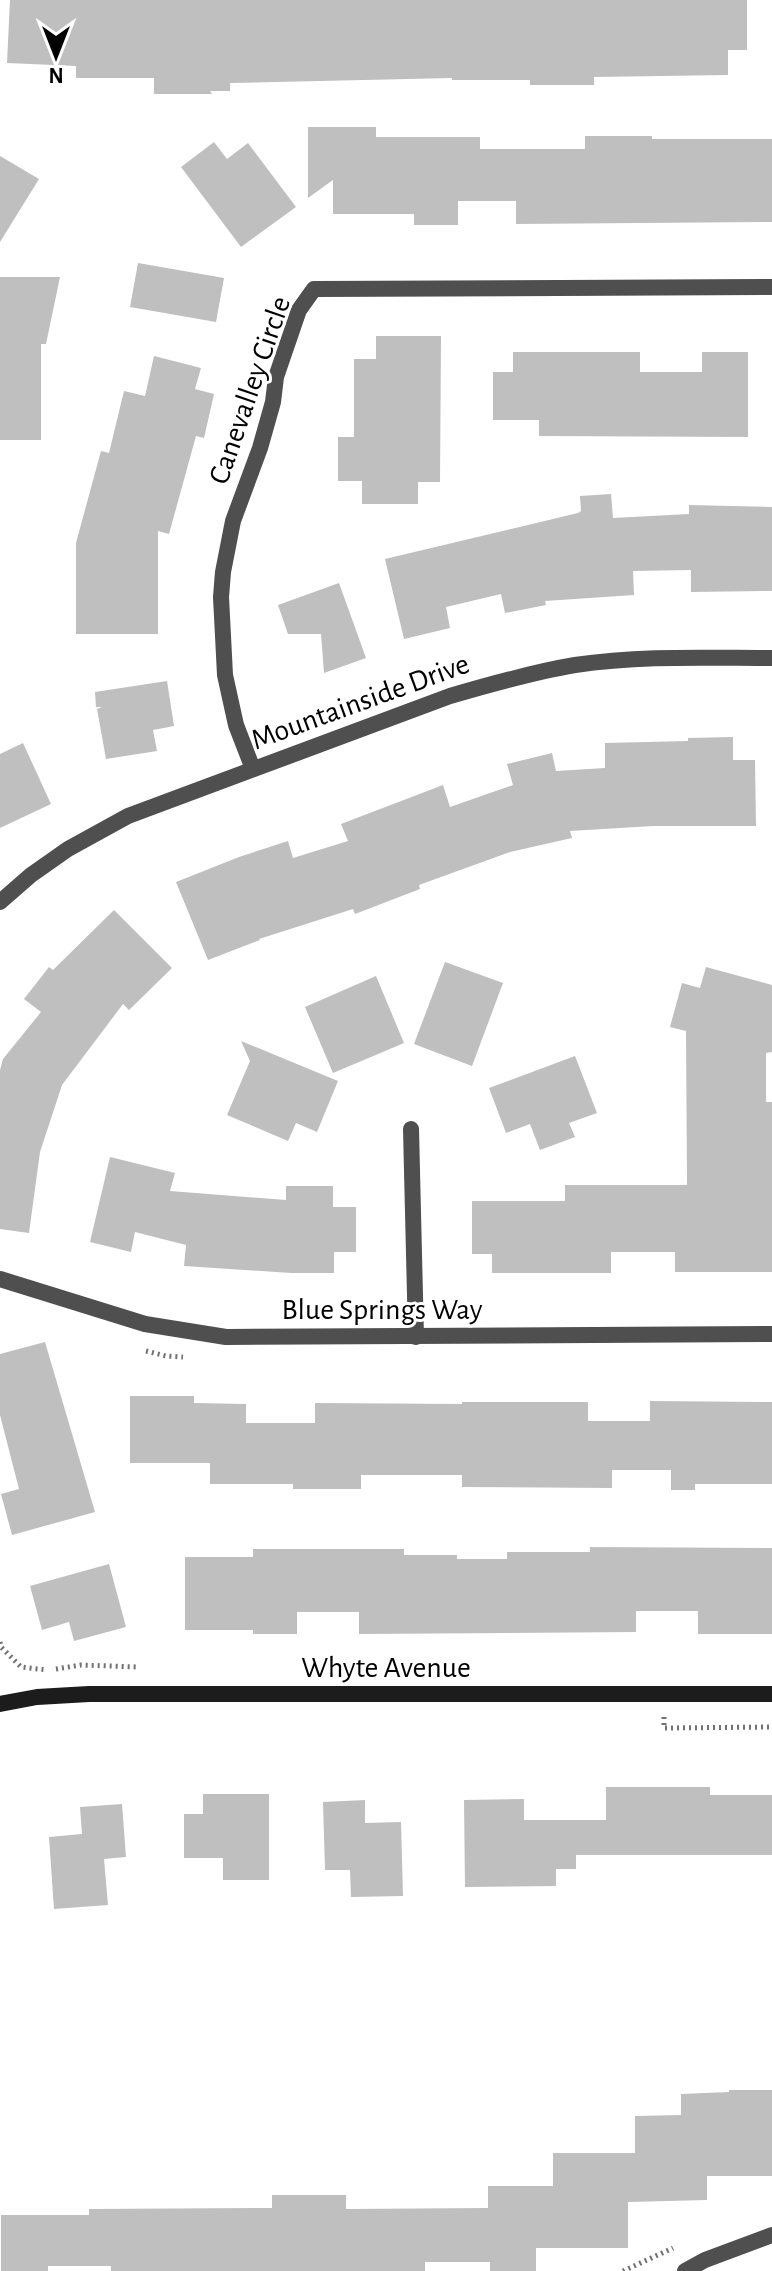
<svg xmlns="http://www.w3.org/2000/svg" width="772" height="2271" font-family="'Alegreya Sans',sans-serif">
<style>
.building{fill:#bfbfbf}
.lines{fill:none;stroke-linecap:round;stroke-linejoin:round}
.path{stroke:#717171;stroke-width:5;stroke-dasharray:2 4;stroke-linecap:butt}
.street{stroke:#4f4f4f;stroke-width:16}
.secondary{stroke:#1c1c1c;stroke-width:16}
.labels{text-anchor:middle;stroke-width:6;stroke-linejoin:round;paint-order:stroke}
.street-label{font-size:30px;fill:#000;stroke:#fff}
</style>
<rect width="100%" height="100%" fill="#fff"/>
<!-- building -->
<g class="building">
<path d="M 10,0 L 747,0 L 747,50 L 728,50 L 728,75 L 594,77 L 594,85 L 530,85 L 530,80 L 452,80 L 452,78 L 230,83 L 230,91 L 210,91 L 212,94 L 154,94 L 154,78 L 76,78 L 76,66 L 7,63 Z"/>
<path d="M 308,127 L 376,127 L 376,137 L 480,137 L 480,149 L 585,149 L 585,136 L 652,136 L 652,139 L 772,139 L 772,222 L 516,224 L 516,201 L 458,201 L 458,225 L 414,225 L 414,214 L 333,214 L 333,180 L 308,198 Z"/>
<path d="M 214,142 L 227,159 L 248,143 L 296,207 L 241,247 L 181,167 Z"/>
<path d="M 0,156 L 39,179 L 0,242 Z"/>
<path d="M 138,263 L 224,278 L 216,322 L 130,307 Z"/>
<path d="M 0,277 L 60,277 L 46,344 L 41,344 L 41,440 L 0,440 Z"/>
<path d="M 376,336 L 441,336 L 440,482 L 418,482 L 418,504 L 362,504 L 362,481 L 338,481 L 338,437 L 354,437 L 354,359 L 376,359 Z"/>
<path d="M 513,352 L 640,352 L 640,372 L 702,372 L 702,352 L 748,352 L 748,437 L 539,436 L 539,420 L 493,420 L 493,372 L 513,372 Z"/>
<path d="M 154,356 L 201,368 L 195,389 L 214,394 L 204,438 L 196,436 L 169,534 L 158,531 L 158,634 L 76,634 L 76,543 L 101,451 L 109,453 L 124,391 L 145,396 Z"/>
<path d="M 611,494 L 613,518 L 689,514 L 689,505 L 772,507 L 772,591 L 691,592 L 691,570 L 633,571 L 634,595 L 545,601 L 546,605 L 505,613 L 501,594 L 446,607 L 450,628 L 404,639 L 385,559 L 578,513 L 581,511 L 580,496 Z"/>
<path d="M 339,583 L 366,658 L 324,673 L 321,634 L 288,634 L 278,605 Z"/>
<path d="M 167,681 L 174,726 L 153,730 L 157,751 L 106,759 L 97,709 L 102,707 L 96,707 L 95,692 Z"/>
<path d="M 733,737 L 733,760 L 755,760 L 756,826 L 653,826 L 570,831 L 572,838 L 510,852 L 419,885 L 420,889 L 355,914 L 353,909 L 259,939 L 260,940 L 208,960 L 176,882 L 239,857 L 288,841 L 293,858 L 348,841 L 341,824 L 443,785 L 450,807 L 513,785 L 507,764 L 552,753 L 556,771 L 605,768 L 605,743 L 688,741 L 688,738 Z"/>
<path d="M 23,743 L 51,804 L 0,828 L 0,754 Z"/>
<path d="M 114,910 L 172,968 L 129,1010 L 123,1004 L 62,1085 L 40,1152 L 29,1233 L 0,1229 L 0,1070 L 3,1059 L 41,1012 L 24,999 L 49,967 L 53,970 Z"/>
<path d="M 445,962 L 503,983 L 472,1066 L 414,1044 Z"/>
<path d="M 706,967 L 772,985 L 772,1052 L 766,1053 L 766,1102 L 772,1102 L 772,1272 L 675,1272 L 675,1252 L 611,1252 L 611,1273 L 492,1273 L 492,1254 L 472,1254 L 472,1201 L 565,1201 L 565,1185 L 687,1185 L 686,1031 L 670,1027 L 682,983 L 700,988 Z"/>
<path d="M 376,976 L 404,1043 L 333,1073 L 305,1007 Z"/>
<path d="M 241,1041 L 338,1081 L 317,1132 L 296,1123 L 288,1141 L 227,1115 L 250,1061 Z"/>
<path d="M 575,1056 L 597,1113 L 569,1123 L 575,1137 L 540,1150 L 530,1124 L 506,1133 L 489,1088 Z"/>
<path d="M 110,1157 L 175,1173 L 170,1191 L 286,1200 L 286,1186 L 333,1186 L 333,1207 L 356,1207 L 356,1252 L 334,1252 L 334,1273 L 291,1273 L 184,1266 L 186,1245 L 135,1232 L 131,1252 L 90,1242 Z"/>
<path d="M 45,1342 L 95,1512 L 12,1535 L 1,1494 L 19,1489 L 0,1415 L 0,1354 Z"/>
<path d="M 130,1396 L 194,1396 L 194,1403 L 246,1404 L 246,1423 L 315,1423 L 315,1403 L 462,1404 L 462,1402 L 588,1402 L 588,1421 L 650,1421 L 650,1401 L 772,1402 L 772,1484 L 695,1484 L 695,1490 L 671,1490 L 671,1470 L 612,1470 L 612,1488 L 462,1487 L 462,1475 L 361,1475 L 361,1489 L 293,1489 L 293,1484 L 210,1484 L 210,1463 L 130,1463 Z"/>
<path d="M 590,1547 L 772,1548 L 772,1634 L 698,1634 L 698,1611 L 636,1611 L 636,1632 L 359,1634 L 359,1612 L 297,1612 L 297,1634 L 253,1634 L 253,1630 L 185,1630 L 185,1557 L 253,1557 L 253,1549 L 404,1549 L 404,1555 L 457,1555 L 457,1559 L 507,1559 L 507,1552 L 590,1552 Z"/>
<path d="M 109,1564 L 126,1627 L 74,1641 L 69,1622 L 42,1630 L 30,1586 Z"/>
<path d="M 606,1787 L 710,1787 L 710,1795 L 772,1795 L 772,1855 L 576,1855 L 576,1869 L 556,1869 L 556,1886 L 465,1887 L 464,1800 L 524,1799 L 524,1820 L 606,1820 Z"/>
<path d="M 203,1794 L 269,1794 L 269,1880 L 223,1880 L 223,1858 L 184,1858 L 184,1814 L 203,1814 Z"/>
<path d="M 365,1800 L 365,1823 L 401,1822 L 403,1896 L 351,1897 L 350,1870 L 325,1870 L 323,1802 Z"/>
<path d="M 122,1804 L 126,1857 L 104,1859 L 108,1905 L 54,1909 L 49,1837 L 82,1834 L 80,1807 Z"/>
<path d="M 729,2090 L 772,2090 L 772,2176 L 707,2176 L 707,2200 L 628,2202 L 628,2248 L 536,2248 L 536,2271 L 490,2271 L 490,2262 L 425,2262 L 425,2271 L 111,2271 L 111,2266 L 48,2266 L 48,2271 L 1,2271 L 1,2215 L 89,2215 L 89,2209 L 272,2208 L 272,2195 L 346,2195 L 346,2209 L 488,2208 L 488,2186 L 553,2186 L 553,2153 L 635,2153 L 635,2116 L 681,2115 L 681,2094 L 729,2092 Z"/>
</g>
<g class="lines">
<!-- path -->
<g class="path">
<path d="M 146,1351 L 166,1356 L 183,1357"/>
<path d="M 0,1642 L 1,1647 L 21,1667 L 47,1670"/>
<path d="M 56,1669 L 81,1665 L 138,1667"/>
<path d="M 664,1717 L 664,1728 L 772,1727"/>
<path d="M 623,2271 L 673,2248"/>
</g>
<!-- street -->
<g class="street">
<path d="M 253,769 L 236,725 L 225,675 L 221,597 L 223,572 L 233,521 L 260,448 L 273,402 L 276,377 L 299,310 L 314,289 L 772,287"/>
<path d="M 0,902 L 31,875 L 68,849 L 128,816 L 450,696 C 491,684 533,672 575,665 C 640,655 707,658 772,658"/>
<path d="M 411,1129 L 416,1337"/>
<path d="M 0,1279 L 145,1324 L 226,1337 L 772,1334"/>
<path d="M 685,2271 L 705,2260 L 772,2235"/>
</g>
<!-- secondary -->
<path class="secondary" d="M 0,1704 L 37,1697 L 89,1694 L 772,1694"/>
</g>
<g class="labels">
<!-- street labels -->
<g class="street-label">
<text transform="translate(249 390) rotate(-71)" y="10">Canevalley Circle</text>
<text transform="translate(360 701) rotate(-20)" y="10">Mountainside Drive</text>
<text x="382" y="1319">Blue Springs Way</text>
<text x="386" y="1677">Whyte Avenue</text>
</g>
</g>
<!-- north arrow -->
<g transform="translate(56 56) rotate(180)" stroke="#ffffff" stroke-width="6" paint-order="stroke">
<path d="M0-6L14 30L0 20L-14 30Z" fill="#000000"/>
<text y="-12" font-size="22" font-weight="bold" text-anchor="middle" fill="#000000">N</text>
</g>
</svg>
